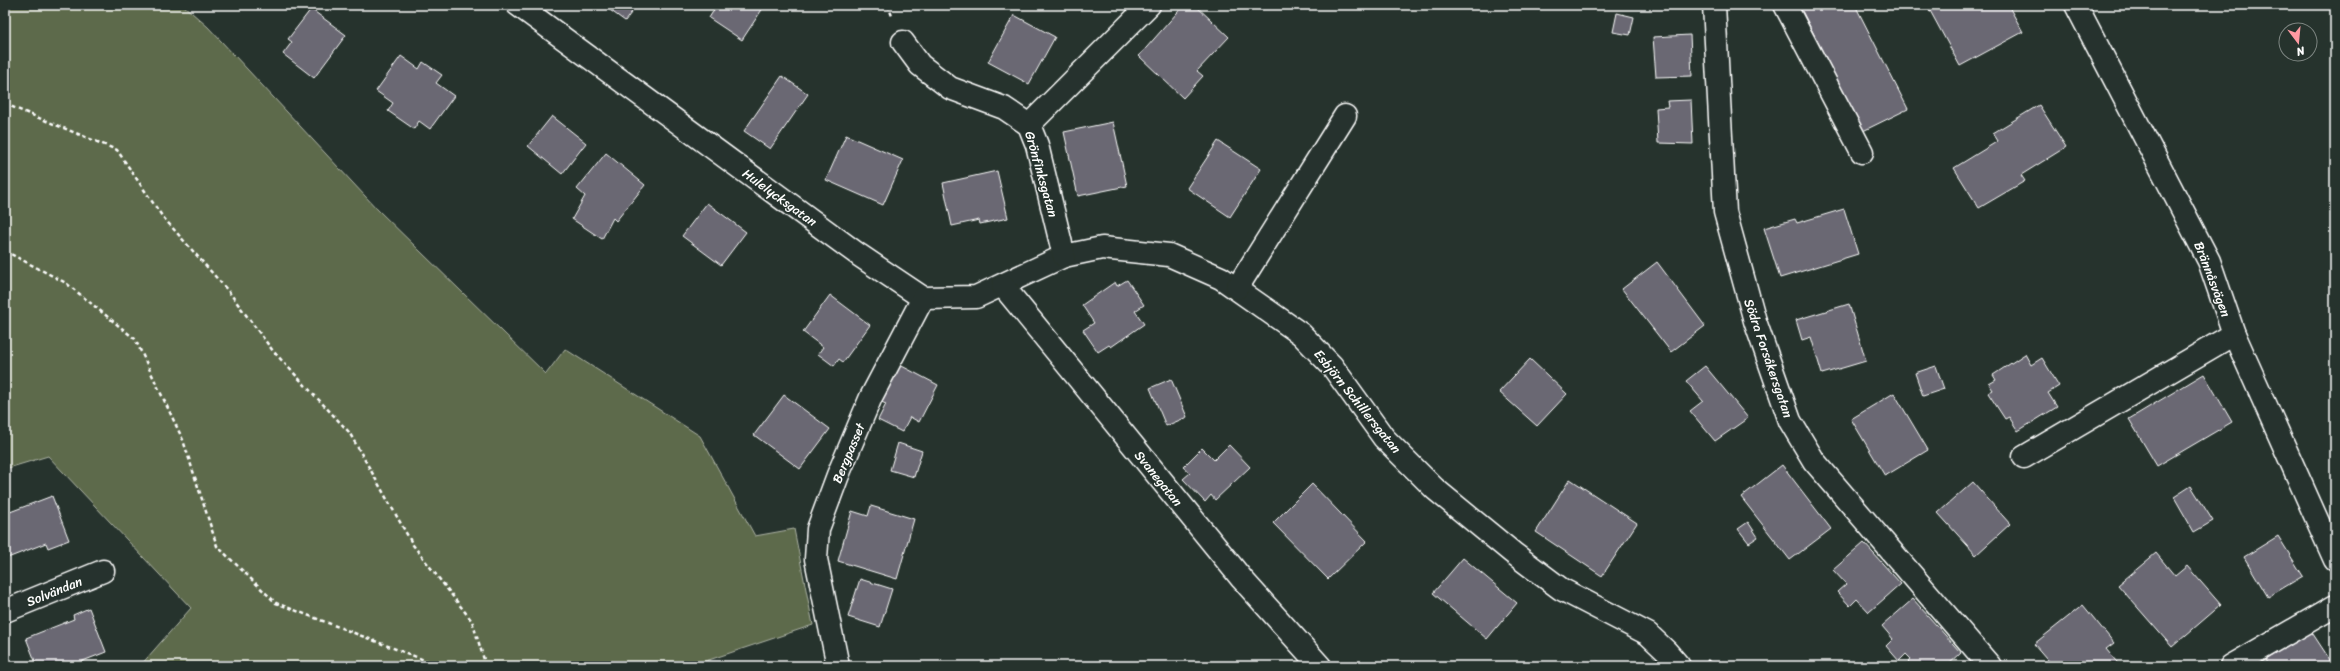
<svg xmlns="http://www.w3.org/2000/svg" width="2340" height="671" font-family="Sriracha,sans-serif">
<style>
.green{fill:#5d6a4c;stroke:#aeb4a6}
.building{fill:#6a6873;stroke:#fff}
.lines{fill:none;stroke-linecap:round;stroke-linejoin:round}
.minor-casing{stroke:#fff;stroke-width:25}
.path{stroke:#fff;stroke-width:2.5;stroke-dasharray:4 3;stroke-linecap:butt}
.minor{stroke:#26332d;stroke-width:22}
.labels{text-anchor:middle;stroke-width:3;stroke-linejoin:round;paint-order:stroke}
.street-label{font-size:13px;fill:#fff;stroke:#26332d}
</style>
<rect width="100%" height="100%" fill="#26332d"/>
<filter id="ink" filterUnits="userSpaceOnUse"><feTurbulence type="fractalNoise" baseFrequency=".025" numOctaves="2"/><feDisplacementMap in="SourceGraphic" scale="8" xChannelSelector="R" yChannelSelector="G"/><feConvolveMatrix kernelMatrix="1 2 1 2 8 2 1 2 1" color-interpolation-filters="sRGB"/></filter>
<g filter="url(#ink)">
<!-- green -->
<path class="green" d="M 5,5 L 183,5 L 208,27 L 378,210 L 546,374 L 565,349 L 700,436 L 755,536 L 794,529 L 813,625 L 691,666 L 140,666 L 191,608 L 48,456 L 5,469 Z"/>
<!-- building -->
<g class="building">
<path d="M 603,5 L 637,5 L 625,21 Z"/>
<path d="M 717,5 L 758,5 L 763,8 L 742,40 L 709,18 Z"/>
<path d="M 1184,5 L 1195,5 L 1229,37 L 1197,71 L 1203,76 L 1183,98 L 1139,56 Z"/>
<path d="M 1799,5 L 1855,5 L 1908,109 L 1863,131 Z"/>
<path d="M 1927,5 L 2008,5 L 2023,32 L 1960,66 Z"/>
<path d="M 311,9 L 346,35 L 314,78 L 283,54 L 292,42 L 288,39 Z"/>
<path d="M 1617,13 L 1634,17 L 1630,35 L 1613,32 Z"/>
<path d="M 1014,15 L 1055,37 L 1029,84 L 988,62 Z"/>
<path d="M 1690,35 L 1692,76 L 1656,77 L 1653,37 Z"/>
<path d="M 401,56 L 419,69 L 423,62 L 442,75 L 436,83 L 454,96 L 430,129 L 419,121 L 414,129 L 388,111 L 393,103 L 376,91 Z"/>
<path d="M 782,76 L 808,94 L 770,149 L 744,131 Z"/>
<path d="M 1691,100 L 1693,144 L 1658,143 L 1656,108 L 1668,107 L 1667,101 Z"/>
<path d="M 2039,105 L 2066,147 L 2021,175 L 2025,181 L 1979,208 L 1954,168 L 1998,141 L 1993,133 Z"/>
<path d="M 552,116 L 586,143 L 562,174 L 528,146 Z"/>
<path d="M 1113,122 L 1127,186 L 1078,196 L 1064,132 Z"/>
<path d="M 846,135 L 903,160 L 883,205 L 826,180 Z"/>
<path d="M 1218,141 L 1261,169 L 1230,217 L 1187,188 Z"/>
<path d="M 606,153 L 645,185 L 616,221 L 613,218 L 602,239 L 572,219 L 585,196 L 577,189 Z"/>
<path d="M 997,171 L 1008,218 L 980,224 L 979,220 L 952,226 L 943,183 Z"/>
<path d="M 707,203 L 746,232 L 721,265 L 682,236 Z"/>
<path d="M 1844,209 L 1858,254 L 1780,278 L 1764,228 L 1795,219 L 1797,223 Z"/>
<path d="M 1657,262 L 1705,326 L 1671,352 L 1622,289 Z"/>
<path d="M 1127,280 L 1144,305 L 1135,311 L 1144,324 L 1111,347 L 1109,345 L 1098,352 L 1083,330 L 1094,323 L 1082,305 L 1115,282 L 1117,286 Z"/>
<path d="M 830,295 L 870,325 L 843,362 L 839,359 L 834,366 L 818,354 L 823,347 L 803,332 Z"/>
<path d="M 1849,304 L 1866,361 L 1822,374 L 1811,337 L 1802,340 L 1796,320 Z"/>
<path d="M 2025,354 L 2031,365 L 2042,358 L 2059,386 L 2048,393 L 2057,407 L 2018,431 L 2009,417 L 2005,419 L 1988,393 L 1993,390 L 1989,384 L 1996,380 L 1993,375 Z"/>
<path d="M 1530,359 L 1567,394 L 1537,426 L 1499,392 Z"/>
<path d="M 898,364 L 938,385 L 919,422 L 910,417 L 902,432 L 878,420 L 886,404 L 879,401 Z"/>
<path d="M 1705,366 L 1748,418 L 1715,441 L 1690,411 L 1703,401 L 1686,381 Z"/>
<path d="M 1936,366 L 1944,389 L 1923,396 L 1915,373 Z"/>
<path d="M 2204,374 L 2232,422 L 2157,466 L 2129,419 Z"/>
<path d="M 1171,379 L 1187,417 L 1166,426 L 1150,388 Z"/>
<path d="M 1894,393 L 1928,450 L 1885,476 L 1851,419 Z"/>
<path d="M 784,395 L 830,429 L 800,469 L 754,435 Z"/>
<path d="M 898,443 L 922,451 L 914,477 L 890,470 Z"/>
<path d="M 1229,445 L 1250,467 L 1215,500 L 1211,495 L 1205,502 L 1183,479 L 1190,473 L 1183,467 L 1202,448 L 1214,460 Z"/>
<path d="M 1782,465 L 1831,529 L 1790,560 L 1741,497 Z"/>
<path d="M 1570,479 L 1637,523 L 1602,576 L 1536,532 Z"/>
<path d="M 1973,482 L 2010,524 L 1976,555 L 1938,513 Z"/>
<path d="M 1312,484 L 1367,541 L 1328,579 L 1273,523 Z"/>
<path d="M 2191,486 L 2213,521 L 2194,532 L 2174,497 Z"/>
<path d="M 52,496 L 69,540 L 48,548 L 46,543 L 5,559 L 5,500 L 10,512 Z"/>
<path d="M 871,506 L 914,519 L 897,579 L 838,561 L 852,511 L 868,516 Z"/>
<path d="M 1748,522 L 1758,537 L 1749,543 L 1738,529 Z"/>
<path d="M 2278,536 L 2303,576 L 2268,597 L 2244,557 Z"/>
<path d="M 1864,543 L 1901,584 L 1869,612 L 1857,599 L 1850,606 L 1837,592 L 1846,584 L 1833,570 Z"/>
<path d="M 2156,553 L 2175,576 L 2187,566 L 2221,605 L 2172,647 L 2118,585 Z"/>
<path d="M 1463,558 L 1517,603 L 1487,639 L 1433,593 Z"/>
<path d="M 860,579 L 892,589 L 880,627 L 848,617 Z"/>
<path d="M 1913,599 L 1961,653 L 1947,666 L 1911,666 L 1908,662 L 1911,659 L 1906,654 L 1899,661 L 1886,646 L 1893,639 L 1882,626 Z"/>
<path d="M 2083,605 L 2114,643 L 2106,649 L 2120,666 L 2053,666 L 2034,644 Z"/>
<path d="M 89,608 L 106,652 L 70,666 L 37,666 L 26,638 L 74,619 L 73,615 Z"/>
<path d="M 2311,631 L 2334,666 L 2270,666 L 2266,660 Z"/>
</g>
<g class="lines">
<defs>
<g id="minor">
<path d="M 518,5 L 859,255 L 923,298 L 976,297 L 1064,256 L 1102,248 L 1169,255 L 1221,278 L 1301,334 L 1332,366 L 1384,438 L 1435,489 L 1513,553 L 1561,589 L 1648,634 L 1666,651 L 1679,666"/>
<path d="M 1714,5 L 1725,212 L 1755,321 L 1790,421 L 1814,461 L 1990,666"/>
<path d="M 1785,5 L 1862,152"/>
<path d="M 2076,5 L 2209,261 L 2234,334 L 2335,560"/>
<path d="M 903,42 L 920,65 L 950,88 L 1004,108 L 1029,125 L 1037,145 L 1064,256"/>
<path d="M 1029,125 L 1149,5"/>
<path d="M 1003,286 L 1242,579 L 1320,666"/>
<path d="M 1237,288 L 1345,116"/>
<path d="M 2024,457 L 2234,334"/>
<path d="M 5,611 L 103,571"/>
<path d="M 838,666 L 816,559 L 818,529 L 838,475 L 871,397 L 923,298"/>
<path d="M 2231,666 L 2335,606"/>
</g>
</defs>
<!-- minor casing -->
<use href="#minor" class="minor-casing"/>
<!-- path -->
<g class="path">
<path d="M 888,5 L 892,16"/>
<path d="M 5,104 L 117,150 L 162,216 L 229,292 L 273,351 L 349,432 L 413,545 L 472,621 L 486,666"/>
<path d="M 5,251 L 66,283 L 135,339 L 183,440 L 217,546 L 276,603 L 440,666"/>
<path d="M 1707,660 L 1714,666"/>
</g>
<!-- minor -->
<use href="#minor" class="minor"/>
</g>
</g>
<g class="labels">
<!-- street labels -->
<g class="street-label">
<text transform="translate(1042 174) rotate(74)" y="5">Grönfinksgatan</text>
<text transform="translate(780 197) rotate(36)" y="5">Hulelycksgatan</text>
<text transform="translate(2213 279) rotate(69)" y="5">Brännåsvägen</text>
<text transform="translate(1769 358) rotate(71)" y="5">Södra Forsåkersgatan</text>
<text transform="translate(1358 401) rotate(51)" y="5">Esbjörn Schillersgatan</text>
<text transform="translate(848 453) rotate(-67)" y="5">Bergpasset</text>
<text transform="translate(1159 478) rotate(51)" y="5">Svanegatan</text>
<text transform="translate(54 591) rotate(-22)" y="5">Solvändan</text>
</g>
</g>
<!-- margin -->
<rect width="2340" height="671" fill="none" stroke="#26332d" stroke-width="20"/>
<rect x="10" y="10" width="2320" height="651" fill="none" stroke="#fff" stroke-width="1.5" filter="url(#ink)"/>
<!-- north arrow -->
<g transform="translate(2298 42) rotate(164)"><circle r="19" fill="#26332d" stroke="#7d8581"/>
<path d="M0-3L7 15L0 10L-7 15Z" fill="#ff9aa2"/>
<text y="-6" font-size="11" font-weight="bold" text-anchor="middle" fill="#ffffff">N</text>
</g>
</svg>
